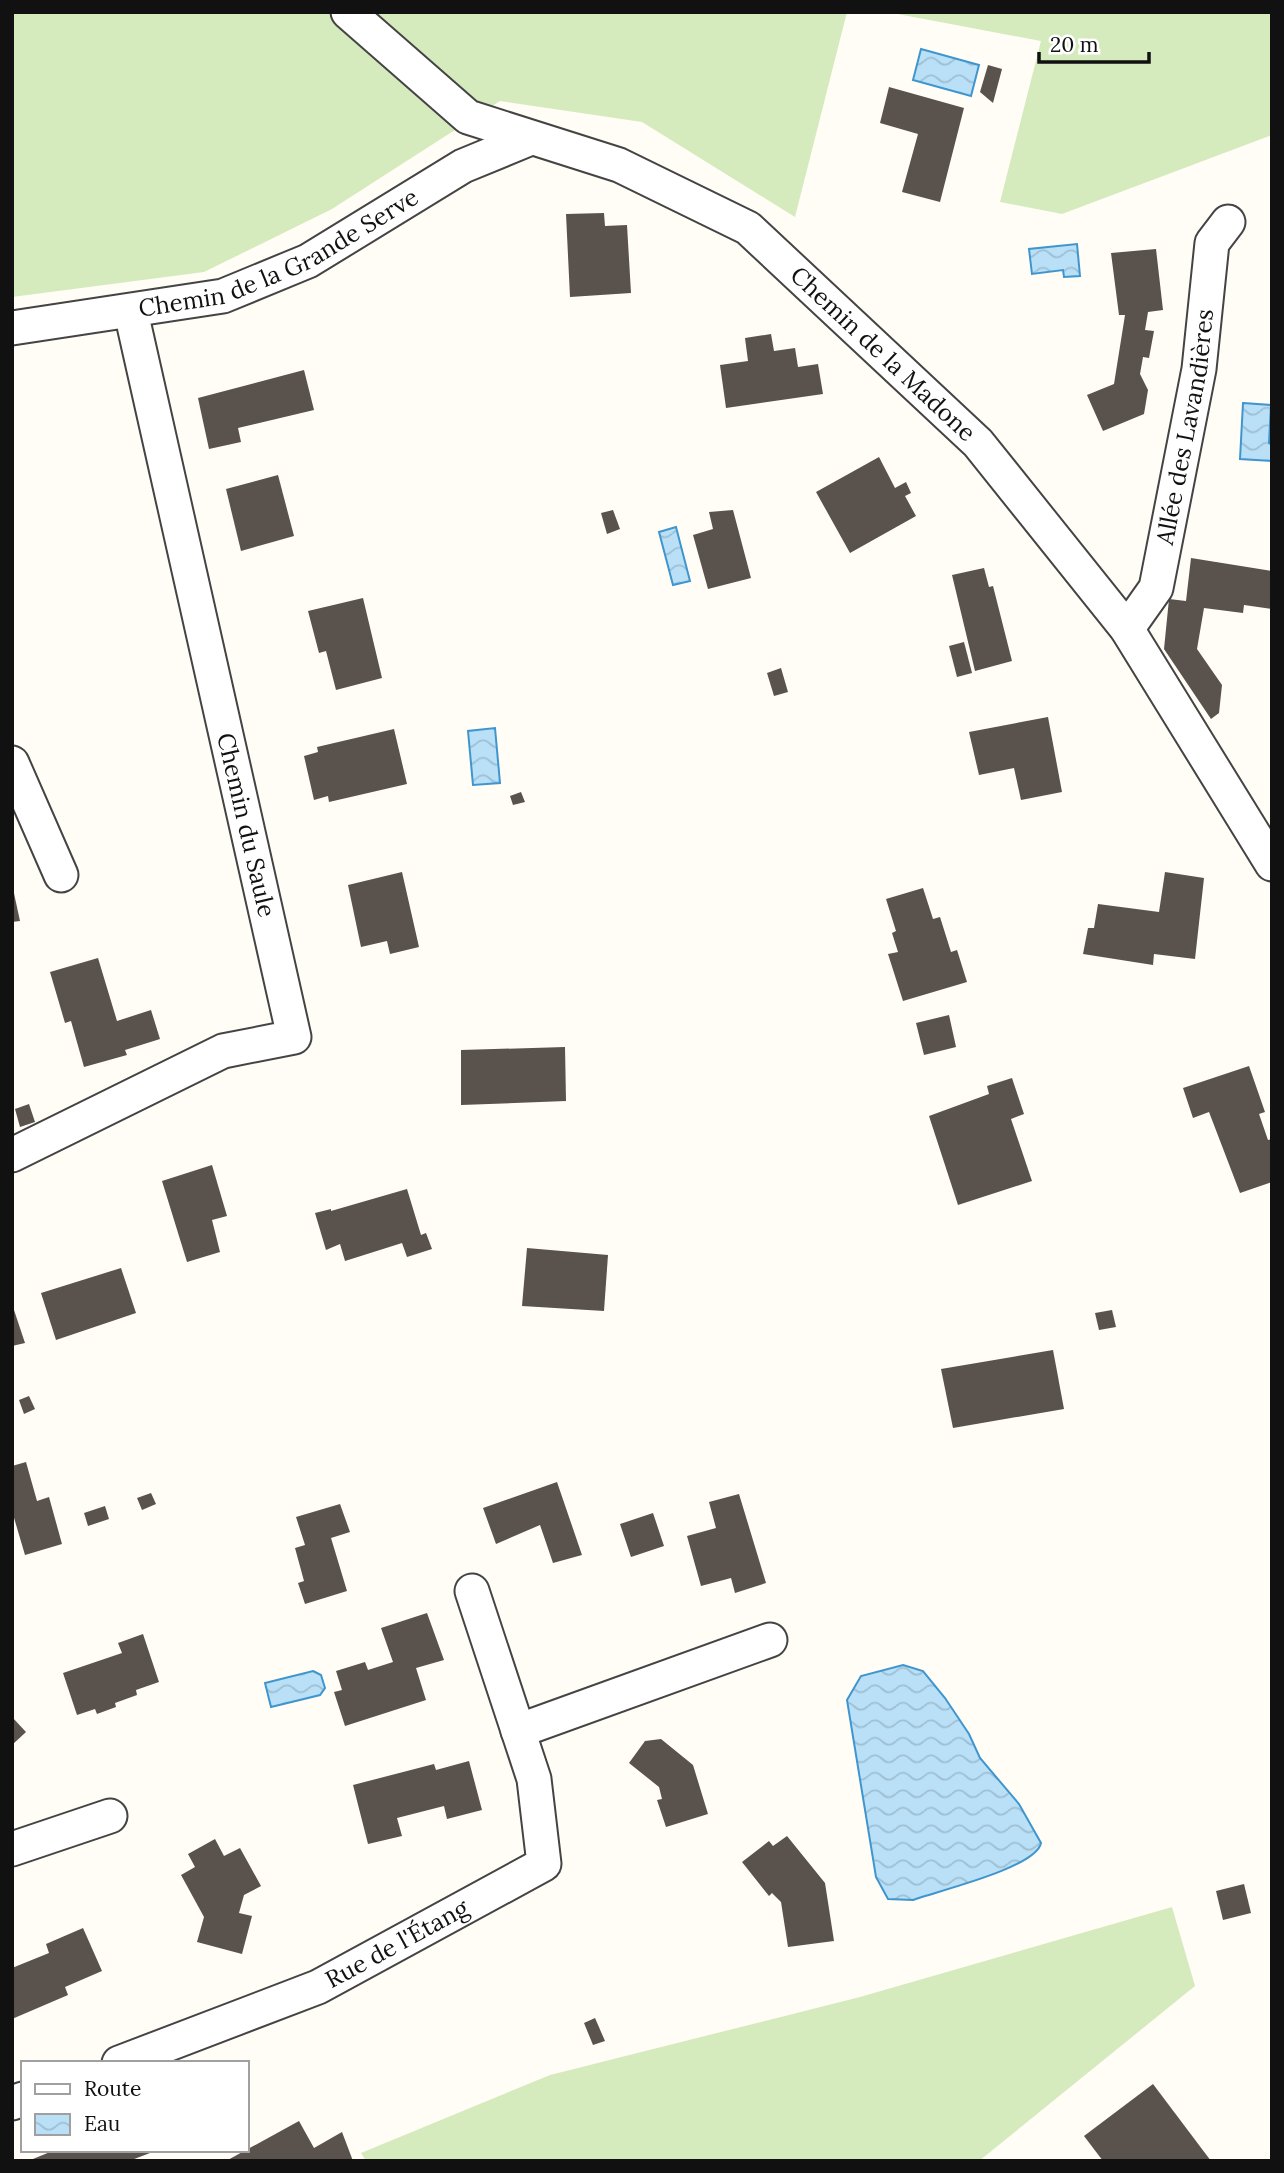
<svg xmlns="http://www.w3.org/2000/svg" width="1284" height="2173" font-family="Lora,serif">
<style>
.grass{fill:#d5ebbd}
.water{fill:url(#water-waves);stroke:#3f96cf;stroke-width:2}
.building{fill:#5a524d}
.lines{fill:none;stroke-linecap:round;stroke-linejoin:round}
.street-casing{stroke:#444;stroke-width:37}
.street{stroke:#fff;stroke-width:33}
.labels{text-anchor:middle;stroke-width:7;stroke-linejoin:round;paint-order:stroke}
.street-label{font-size:24px;fill:#111;stroke:#fff}
</style>
<defs>
<pattern id="water-waves" width="16" height="10" patternUnits="userSpaceOnUse" patternTransform="scale(1.75)"><rect width="16" height="10" fill="#b9e0f7"/><path d="M0 5q4-4 8 0t8 0" fill="none" stroke="#9ebfd3"/></pattern>
</defs>
<rect width="100%" height="100%" fill="#fffdf5"/>
<!-- grass -->
<g class="grass">
<path d="M 12,12 L 847,12 L 795,217 L 642,122 L 500,101 L 332,209 L 204,272 L 12,297 Z"/>
<path d="M 887,12 L 1272,12 L 1272,135 L 1062,214 L 1000,202 L 1041,41 Z"/>
<path d="M 1172,1907 L 1195,1986 L 979,2161 L 366,2161 L 361,2153 L 550,2075 L 860,1997 Z"/>
</g>
<!-- water -->
<g class="water">
<path d="M 921,49 L 979,65 L 971,96 L 913,80 Z"/>
<path d="M 1077,244 L 1080,276 L 1064,277 L 1063,270 L 1032,274 L 1029,249 Z"/>
<path d="M 1243,403 L 1271,405 L 1269,443 L 1272,445 L 1272,461 L 1240,459 Z"/>
<path d="M 676,527 L 690,581 L 673,585 L 659,532 Z"/>
<path d="M 495,728 L 500,783 L 473,785 L 468,731 Z"/>
<path d="M 903,1665 L 923,1671 L 945,1698 L 969,1734 L 980,1758 L 1019,1804 L 1041,1843 C 1036,1868 937,1891 913,1900 L 888,1899 L 876,1877 L 847,1700 L 861,1676 Z"/>
<path d="M 313,1671 L 321,1675 L 325,1688 L 320,1695 L 271,1707 L 265,1683 Z"/>
</g>
<!-- building -->
<g class="building">
<path d="M 988,65 L 1002,69 L 993,103 L 980,92 Z"/>
<path d="M 889,87 L 964,108 L 940,202 L 902,192 L 918,134 L 880,123 Z"/>
<path d="M 604,213 L 605,226 L 627,225 L 631,293 L 570,297 L 566,214 Z"/>
<path d="M 1156,249 L 1163,310 L 1148,312 L 1145,330 L 1154,331 L 1149,358 L 1143,357 L 1140,374 L 1148,390 L 1144,414 L 1103,431 L 1087,395 L 1114,384 L 1125,315 L 1119,315 L 1111,253 Z"/>
<path d="M 771,334 L 774,351 L 795,348 L 798,367 L 818,364 L 823,394 L 726,408 L 720,365 L 748,361 L 745,338 Z"/>
<path d="M 304,370 L 314,410 L 238,428 L 241,442 L 209,449 L 198,398 Z"/>
<path d="M 879,457 L 895,488 L 906,482 L 911,493 L 905,496 L 916,516 L 850,553 L 816,492 Z"/>
<path d="M 278,475 L 294,536 L 241,551 L 226,489 Z"/>
<path d="M 613,510 L 620,529 L 607,534 L 601,513 Z"/>
<path d="M 733,510 L 751,578 L 708,589 L 693,535 L 713,529 L 709,512 Z"/>
<path d="M 1191,558 L 1272,571 L 1272,609 L 1244,605 L 1243,613 L 1204,608 L 1197,649 L 1222,685 L 1219,713 L 1211,719 L 1164,649 L 1169,599 L 1186,601 Z"/>
<path d="M 984,568 L 989,587 L 993,586 L 1012,661 L 975,671 L 952,575 Z"/>
<path d="M 363,598 L 382,678 L 336,690 L 326,651 L 319,653 L 308,611 Z"/>
<path d="M 964,642 L 972,673 L 957,677 L 949,646 Z"/>
<path d="M 781,668 L 788,692 L 774,696 L 767,673 Z"/>
<path d="M 1048,717 L 1062,792 L 1021,800 L 1014,768 L 979,775 L 969,732 Z"/>
<path d="M 394,729 L 407,784 L 329,802 L 328,796 L 314,800 L 304,756 L 318,752 L 317,747 Z"/>
<path d="M 521,792 L 525,802 L 513,805 L 510,796 Z"/>
<path d="M 402,872 L 419,947 L 390,954 L 387,941 L 361,947 L 348,885 Z"/>
<path d="M 1165,872 L 1204,878 L 1195,959 L 1154,954 L 1153,965 L 1083,954 L 1088,928 L 1094,928 L 1098,904 L 1159,912 Z"/>
<path d="M 12,884 L 20,921 L 12,922 Z"/>
<path d="M 923,888 L 933,919 L 940,917 L 951,952 L 957,950 L 967,982 L 903,1001 L 888,954 L 898,952 L 892,933 L 896,931 L 886,899 Z"/>
<path d="M 98,958 L 117,1021 L 151,1010 L 160,1039 L 125,1050 L 127,1055 L 84,1067 L 71,1021 L 65,1023 L 50,972 Z"/>
<path d="M 949,1015 L 956,1047 L 924,1055 L 916,1023 Z"/>
<path d="M 565,1047 L 566,1101 L 461,1105 L 461,1050 Z"/>
<path d="M 1249,1066 L 1265,1112 L 1259,1114 L 1268,1140 L 1272,1139 L 1272,1182 L 1240,1193 L 1209,1112 L 1193,1118 L 1183,1088 Z"/>
<path d="M 1012,1078 L 1024,1114 L 1011,1119 L 1032,1181 L 958,1205 L 929,1116 L 989,1094 L 987,1086 Z"/>
<path d="M 29,1104 L 35,1122 L 20,1127 L 15,1109 Z"/>
<path d="M 212,1165 L 227,1216 L 212,1220 L 220,1252 L 187,1262 L 162,1181 Z"/>
<path d="M 407,1189 L 421,1235 L 426,1233 L 432,1249 L 407,1257 L 402,1243 L 345,1261 L 340,1244 L 326,1250 L 315,1213 L 331,1209 L 331,1211 Z"/>
<path d="M 527,1248 L 608,1255 L 604,1311 L 522,1306 Z"/>
<path d="M 121,1268 L 136,1313 L 56,1340 L 41,1293 Z"/>
<path d="M 12,1304 L 25,1343 L 12,1346 Z"/>
<path d="M 1112,1310 L 1116,1327 L 1099,1330 L 1095,1313 Z"/>
<path d="M 1053,1350 L 1064,1409 L 953,1428 L 941,1369 Z"/>
<path d="M 29,1396 L 35,1409 L 24,1414 L 19,1400 Z"/>
<path d="M 26,1462 L 37,1501 L 49,1497 L 62,1544 L 25,1555 L 12,1511 L 12,1466 Z"/>
<path d="M 557,1482 L 582,1555 L 553,1563 L 540,1525 L 496,1544 L 483,1508 Z"/>
<path d="M 151,1493 L 156,1504 L 142,1510 L 137,1498 Z"/>
<path d="M 739,1494 L 766,1583 L 735,1593 L 731,1578 L 701,1586 L 687,1536 L 716,1528 L 709,1502 Z"/>
<path d="M 340,1504 L 350,1532 L 331,1538 L 347,1591 L 305,1604 L 298,1583 L 304,1581 L 295,1548 L 305,1545 L 296,1517 Z"/>
<path d="M 105,1506 L 109,1519 L 88,1526 L 84,1513 Z"/>
<path d="M 653,1513 L 664,1546 L 631,1557 L 620,1524 Z"/>
<path d="M 427,1613 L 444,1660 L 416,1668 L 426,1700 L 345,1726 L 334,1692 L 342,1690 L 336,1671 L 365,1662 L 368,1670 L 393,1662 L 381,1628 Z"/>
<path d="M 143,1634 L 159,1682 L 136,1690 L 137,1695 L 115,1703 L 116,1707 L 97,1714 L 95,1709 L 77,1715 L 63,1673 L 122,1653 L 118,1643 Z"/>
<path d="M 12,1717 L 26,1732 L 12,1745 Z"/>
<path d="M 661,1739 L 693,1765 L 708,1814 L 666,1827 L 657,1800 L 662,1799 L 659,1787 L 629,1763 L 645,1741 Z"/>
<path d="M 469,1761 L 482,1810 L 447,1819 L 444,1806 L 397,1818 L 402,1836 L 368,1844 L 353,1785 L 434,1764 L 436,1770 Z"/>
<path d="M 787,1836 L 825,1883 L 834,1941 L 788,1947 L 781,1902 L 772,1893 L 769,1896 L 742,1862 L 769,1841 L 773,1846 Z"/>
<path d="M 215,1839 L 224,1856 L 240,1848 L 261,1886 L 244,1895 L 239,1913 L 252,1916 L 242,1954 L 197,1942 L 204,1917 L 181,1875 L 195,1867 L 188,1854 Z"/>
<path d="M 1244,1884 L 1251,1913 L 1223,1920 L 1216,1891 Z"/>
<path d="M 83,1928 L 102,1971 L 65,1987 L 68,1995 L 12,2019 L 12,1968 L 49,1953 L 46,1944 Z"/>
<path d="M 595,2018 L 605,2041 L 593,2045 L 584,2023 Z"/>
<path d="M 1153,2084 L 1211,2161 L 1103,2161 L 1084,2136 Z"/>
<path d="M 299,2121 L 314,2148 L 342,2132 L 353,2161 L 226,2161 Z"/>
<path d="M 55,2150 L 149,2150 L 150,2153 L 129,2161 L 28,2161 Z"/>
</g>
<g class="lines">
<defs>
<g id="street">
<path id="s1" d="M 348,12 L 468,117 L 619,165 L 748,228 L 978,443 L 1127,629 L 1272,864"/>
<path id="s2" d="M 12,328 L 223,296 L 308,261 L 463,166 L 531,138"/>
<path id="s3" d="M 1127,629 L 1156,588 L 1199,369 L 1212,243 L 1228,222"/>
<path d="M 12,763 L 61,875"/>
<path d="M 12,1155 L 223,1051 L 294,1037 L 131,312"/>
<path d="M 518,1731 L 770,1640"/>
<path d="M 12,1849 L 110,1816"/>
<path id="s4" d="M 119,2063 L 318,1987 L 544,1864 L 534,1779 L 472,1591"/>
<path d="M 12,2103 L 23,2099"/>
</g>
</defs>
<!-- street casing -->
<use href="#street" class="street-casing"/>
<!-- street -->
<use href="#street" class="street"/>
</g>
<g class="labels">
<!-- street labels -->
<g class="street-label">
<text dy="8" stroke="none"><textPath href="#s2" startOffset="280">Chemin de la Grande Serve</textPath></text>
<text dy="8" stroke="none"><textPath href="#s1" startOffset="646">Chemin de la Madone</textPath></text>
<text dy="8" stroke="none"><textPath href="#s3" startOffset="214">Allée des Lavandières</textPath></text>
<text transform="translate(246 825) rotate(77)" y="8">Chemin du Saule</text>
<text dy="8" stroke="none"><textPath href="#s4" startOffset="303">Rue de l'Étang</textPath></text>
</g>
</g>
<!-- border -->
<rect width="1284" height="2173" fill="none" stroke="#111111" stroke-width="28"/>
<!-- legend -->
<rect x="21" y="2061" width="228" height="91" fill="#ffffff" stroke="#a0a0a0" stroke-width="2"/>
<rect x="35" y="2084" width="35" height="10" fill="#ffffff" stroke="#a0a0a0" stroke-width="2"/>
<text x="84" y="2096" font-size="21" fill="#111111">Route</text>
<rect x="35" y="2114" width="35" height="21" fill="url(#water-waves)" stroke="#a0a0a0" stroke-width="2"/>
<text x="84" y="2131" font-size="21" fill="#111111">Eau</text>
<!-- scale -->
<path d="M1039 52v10h110v-10" fill="none" stroke="#111111" stroke-width="3.5"/>
<text x="1050" y="52" font-size="21" fill="#111111" stroke="#ffffff" stroke-width="5" paint-order="stroke">20 m</text>
</svg>
